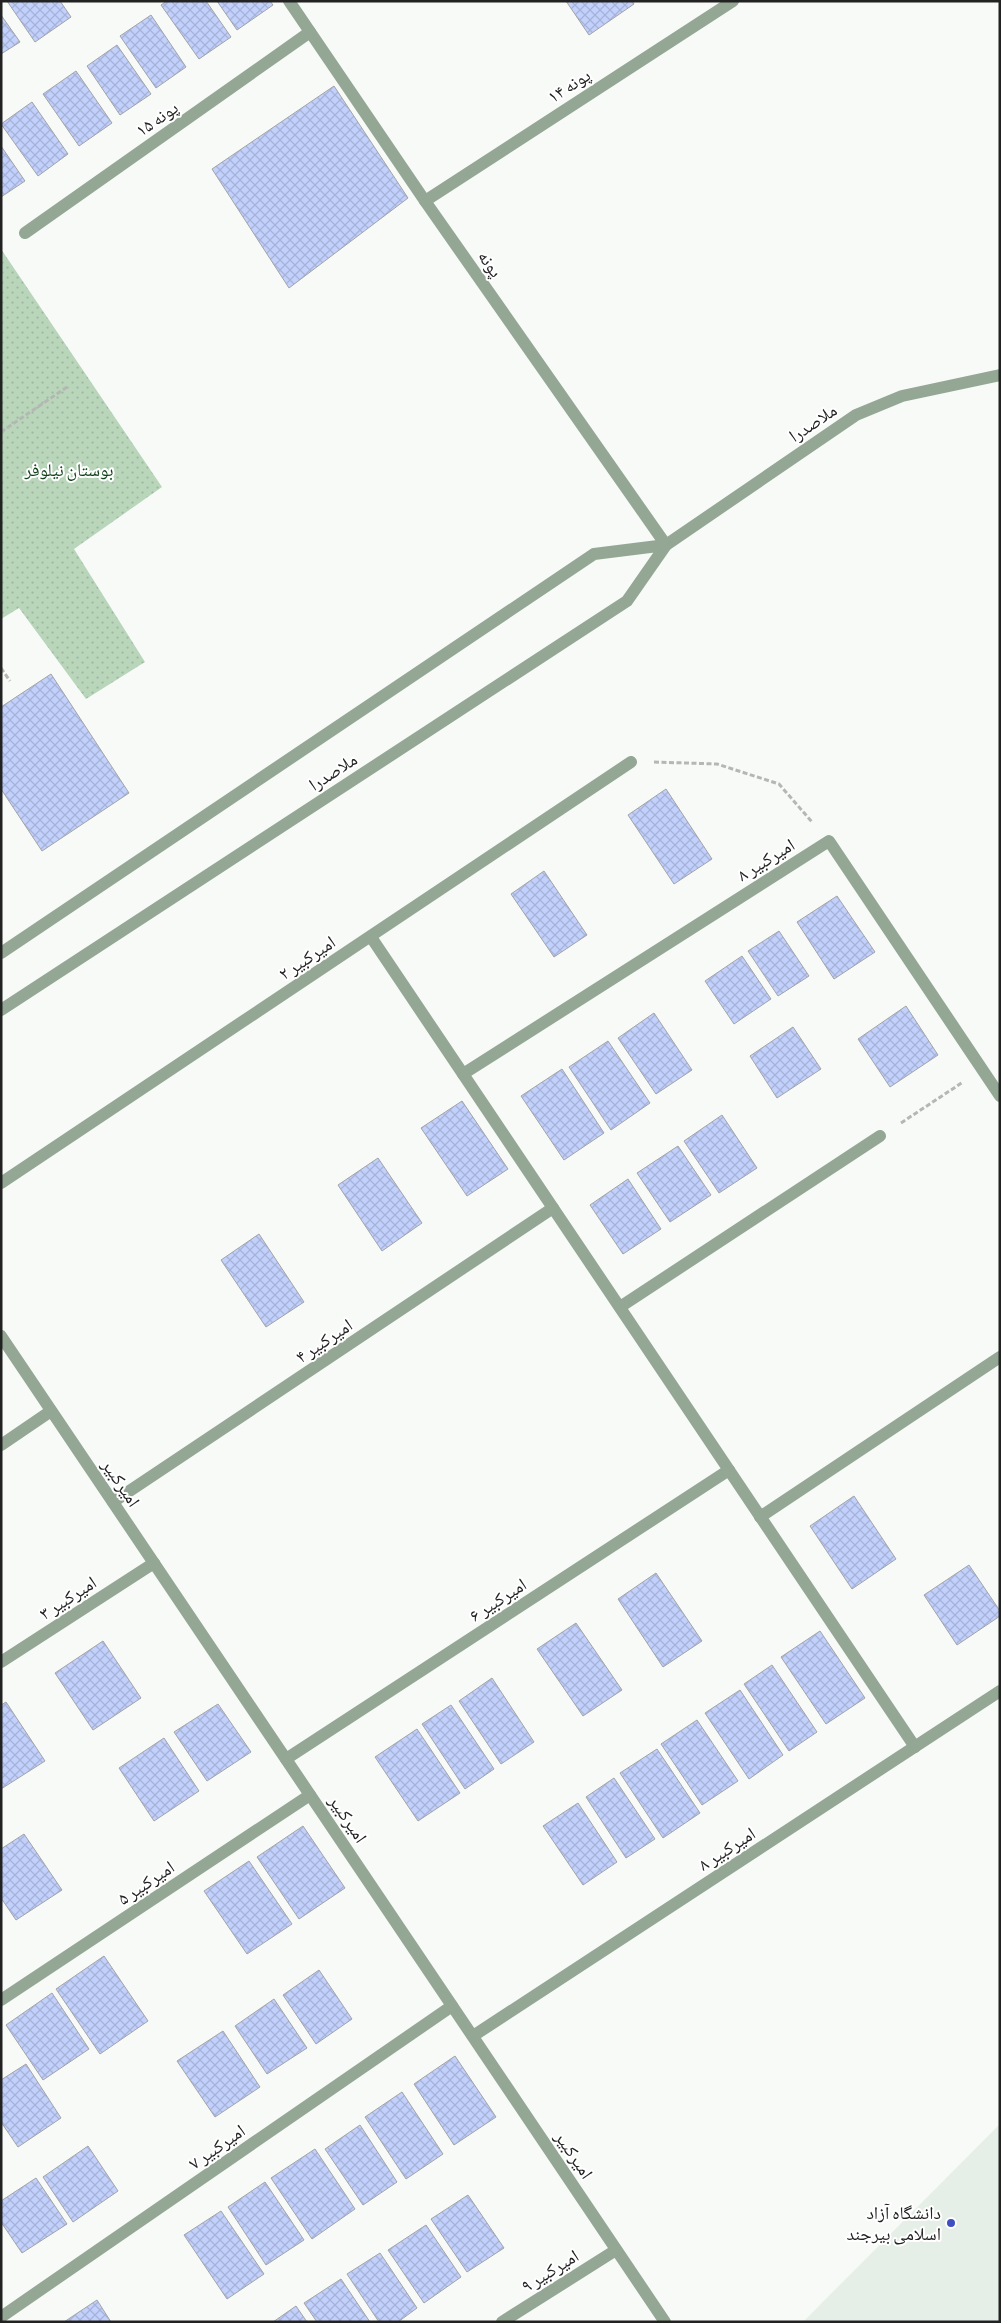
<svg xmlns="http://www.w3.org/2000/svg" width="1001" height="2323" font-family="'Sofia Sans Condensed','Noto Naskh Arabic',sans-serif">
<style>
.built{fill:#e6efe7}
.park{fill:url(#park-dots)}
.building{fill:url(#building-cross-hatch);stroke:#a3a4a7}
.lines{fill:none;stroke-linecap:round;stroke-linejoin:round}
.path{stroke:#b5b7b5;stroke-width:3;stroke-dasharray:5 2.5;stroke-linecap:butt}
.minor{stroke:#93a794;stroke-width:12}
.poi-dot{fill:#3d4fc2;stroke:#fff;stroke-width:2}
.labels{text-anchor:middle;stroke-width:4;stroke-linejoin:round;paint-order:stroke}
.street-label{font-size:18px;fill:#212221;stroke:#fff}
.park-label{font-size:18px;fill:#11431a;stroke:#fff}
.poi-label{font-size:18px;fill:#212221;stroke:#fff;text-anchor:end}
</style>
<defs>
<pattern id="park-dots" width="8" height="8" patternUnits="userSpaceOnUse" patternTransform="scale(1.25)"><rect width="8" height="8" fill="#b9d6bb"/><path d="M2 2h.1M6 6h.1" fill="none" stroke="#9fb7a0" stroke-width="1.8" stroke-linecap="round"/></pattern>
<pattern id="building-cross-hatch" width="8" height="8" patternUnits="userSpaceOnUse" patternTransform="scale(1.25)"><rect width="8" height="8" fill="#c2d0fc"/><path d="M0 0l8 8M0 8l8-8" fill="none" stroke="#a6b2d8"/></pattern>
</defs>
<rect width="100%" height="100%" fill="#f7faf7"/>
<!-- built -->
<path class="built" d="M 1000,2124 L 1000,2322 L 803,2322 Z"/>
<!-- park -->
<path class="park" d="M 1,249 L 162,487 L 74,549 L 145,662 L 86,699 L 19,608 L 1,619 Z"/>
<!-- building -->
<g class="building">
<path d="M 7,1 L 60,1 L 71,17 L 35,42 Z"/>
<path d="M 167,1 L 206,1 L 231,37 L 199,59 L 161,5 Z"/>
<path d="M 217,1 L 270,1 L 273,5 L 237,30 Z"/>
<path d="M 566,1 L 632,1 L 634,4 L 589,35 Z"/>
<path d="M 1,15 L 20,42 L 1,54 Z"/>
<path d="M 151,15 L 186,67 L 156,88 L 120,36 Z"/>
<path d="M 117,45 L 151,94 L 120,115 L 87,66 Z"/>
<path d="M 76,71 L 112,123 L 79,146 L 43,94 Z"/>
<path d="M 334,86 L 408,198 L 289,288 L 212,169 Z"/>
<path d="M 32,102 L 68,154 L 38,176 L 1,124 Z"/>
<path d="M 1,146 L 25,181 L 1,197 Z"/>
<path d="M 51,674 L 129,793 L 42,851 L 1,789 L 1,707 Z"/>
<path d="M 666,789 L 712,859 L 674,884 L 628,815 Z"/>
<path d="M 544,871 L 587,935 L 554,957 L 511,894 Z"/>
<path d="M 837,896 L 875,952 L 834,979 L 797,922 Z"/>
<path d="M 779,931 L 809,976 L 778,996 L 748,951 Z"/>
<path d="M 742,956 L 771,999 L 734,1024 L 705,981 Z"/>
<path d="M 906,1006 L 938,1055 L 890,1087 L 858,1039 Z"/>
<path d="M 654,1013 L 692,1070 L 656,1094 L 618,1038 Z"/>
<path d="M 793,1027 L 821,1069 L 777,1098 L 750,1056 Z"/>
<path d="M 608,1041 L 650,1103 L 611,1130 L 569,1067 Z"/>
<path d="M 562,1069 L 604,1133 L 564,1160 L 521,1096 Z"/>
<path d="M 462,1101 L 508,1169 L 467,1196 L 421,1128 Z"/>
<path d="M 722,1115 L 757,1168 L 719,1193 L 684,1141 Z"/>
<path d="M 678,1146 L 711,1195 L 670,1222 L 637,1173 Z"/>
<path d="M 378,1158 L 422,1223 L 382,1251 L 338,1185 Z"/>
<path d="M 628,1179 L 661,1229 L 623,1254 L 590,1205 Z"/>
<path d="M 259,1234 L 304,1302 L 266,1327 L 221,1260 Z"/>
<path d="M 854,1496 L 896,1559 L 852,1589 L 810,1526 Z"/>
<path d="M 969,1565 L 1000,1611 L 1000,1616 L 957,1645 L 924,1595 Z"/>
<path d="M 656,1573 L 702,1641 L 663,1667 L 618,1599 Z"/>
<path d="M 576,1623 L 622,1690 L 583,1716 L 537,1649 Z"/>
<path d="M 820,1631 L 865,1698 L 826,1724 L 781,1657 Z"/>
<path d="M 103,1641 L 141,1698 L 93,1730 L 55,1673 Z"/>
<path d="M 772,1665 L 817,1732 L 789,1751 L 744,1684 Z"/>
<path d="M 492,1678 L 534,1742 L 501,1764 L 459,1701 Z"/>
<path d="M 740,1690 L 783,1755 L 749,1779 L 705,1713 Z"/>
<path d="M 6,1702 L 45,1761 L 1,1789 L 1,1705 Z"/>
<path d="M 218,1704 L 251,1752 L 207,1781 L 174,1732 Z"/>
<path d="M 451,1705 L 494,1769 L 465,1789 L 422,1724 Z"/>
<path d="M 697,1720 L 738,1781 L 702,1805 L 661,1744 Z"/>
<path d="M 417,1729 L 460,1793 L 418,1821 L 375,1757 Z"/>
<path d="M 164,1738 L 199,1791 L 154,1821 L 119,1768 Z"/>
<path d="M 657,1749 L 700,1813 L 663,1838 L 620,1773 Z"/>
<path d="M 614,1778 L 655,1839 L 626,1858 L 586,1797 Z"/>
<path d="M 578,1803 L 617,1862 L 583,1885 L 543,1826 Z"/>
<path d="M 303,1826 L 345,1888 L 299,1919 L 257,1857 Z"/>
<path d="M 24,1834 L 62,1890 L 16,1920 L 1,1898 L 1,1849 Z"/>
<path d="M 249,1861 L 292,1924 L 247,1954 L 204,1891 Z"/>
<path d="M 104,1956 L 148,2021 L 100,2054 L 56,1989 Z"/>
<path d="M 319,1970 L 352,2019 L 316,2044 L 283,1995 Z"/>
<path d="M 52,1993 L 89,2049 L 43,2080 L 6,2025 Z"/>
<path d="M 274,1999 L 307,2048 L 267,2074 L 235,2026 Z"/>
<path d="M 223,2031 L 260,2087 L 215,2117 L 177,2061 Z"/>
<path d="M 455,2056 L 496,2117 L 454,2145 L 414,2084 Z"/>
<path d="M 26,2064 L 61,2118 L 18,2147 L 1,2122 L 1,2080 Z"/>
<path d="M 402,2092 L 443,2154 L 406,2179 L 365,2117 Z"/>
<path d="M 360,2125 L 397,2182 L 363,2205 L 325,2149 Z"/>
<path d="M 88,2146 L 118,2191 L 73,2222 L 43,2177 Z"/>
<path d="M 315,2149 L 355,2209 L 312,2239 L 271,2178 Z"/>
<path d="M 36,2178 L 67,2224 L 22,2253 L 1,2222 L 1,2201 Z"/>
<path d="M 265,2182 L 304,2240 L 266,2265 L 228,2207 Z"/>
<path d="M 468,2195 L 504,2248 L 467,2272 L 431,2219 Z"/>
<path d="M 221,2211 L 264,2274 L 227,2299 L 184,2235 Z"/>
<path d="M 426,2225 L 461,2277 L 424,2303 L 388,2250 Z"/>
<path d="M 380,2253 L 417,2308 L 398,2322 L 379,2322 L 347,2274 Z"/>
<path d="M 341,2279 L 370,2322 L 317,2322 L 304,2303 Z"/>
<path d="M 97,2300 L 111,2322 L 64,2322 Z"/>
<path d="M 296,2306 L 307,2322 L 273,2322 Z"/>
</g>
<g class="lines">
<!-- path -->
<g class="path">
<path d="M 1,432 L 67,387"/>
<path d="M 1,668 L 10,681"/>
<path d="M 654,762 L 717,764 L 779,784 L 812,822"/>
<path d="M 901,1123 L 963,1082"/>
</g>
<!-- minor -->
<g class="minor">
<path d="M 289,1 L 425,201 L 666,545 L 856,415 L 902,396 L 1000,375"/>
<path d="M 425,201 L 733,1"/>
<path d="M 25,233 L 310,32"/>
<path d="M 371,937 L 915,1747"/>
<path d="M 1,953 L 594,554 L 666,545 L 627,601 L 1,1010"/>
<path d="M 463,1074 L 829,841 L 1000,1096"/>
<path d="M 1,1183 L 631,762"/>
<path d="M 620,1307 L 880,1136"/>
<path d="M 1,1336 L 665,2322"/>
<path d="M 1,1445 L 51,1411"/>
<path d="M 113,1502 L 553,1208"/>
<path d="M 760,1517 L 1000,1357"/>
<path d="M 1,1662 L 154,1563"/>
<path d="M 286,1759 L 729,1470"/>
<path d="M 1,2000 L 310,1795"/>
<path d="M 473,2036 L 1000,1691"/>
<path d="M 1,2317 L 452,2006"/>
<path d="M 502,2322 L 616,2250"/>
</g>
</g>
<!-- markers -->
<circle class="poi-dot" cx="951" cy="2223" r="5"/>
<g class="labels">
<!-- street labels -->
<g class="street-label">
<text transform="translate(569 86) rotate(-33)" y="6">پونه ۱۴</text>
<text transform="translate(157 119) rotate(-35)" y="6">پونه ۱۵</text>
<text transform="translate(490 264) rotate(55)" y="6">پونه</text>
<text transform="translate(813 423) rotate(-34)" y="6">ملاصدرا</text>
<text transform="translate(333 772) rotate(-33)" y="6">ملاصدرا</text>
<text transform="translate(766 860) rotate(-32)" y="6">امیرکبیر ۸</text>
<text transform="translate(307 958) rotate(-34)" y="6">امیرکبیر ۲</text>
<text transform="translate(324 1341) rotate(-34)" y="6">امیرکبیر ۴</text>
<text transform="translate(121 1483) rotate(56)" y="6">امیرکبیر</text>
<text transform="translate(68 1598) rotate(-33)" y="6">امیرکبیر ۳</text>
<text transform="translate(498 1600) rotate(-33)" y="6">امیرکبیر ۶</text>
<text transform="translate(348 1819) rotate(56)" y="6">امیرکبیر</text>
<text transform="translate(727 1849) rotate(-33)" y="6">امیرکبیر ۸</text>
<text transform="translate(146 1883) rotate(-34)" y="6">امیرکبیر ۵</text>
<text transform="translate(217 2147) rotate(-35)" y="6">امیرکبیر ۷</text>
<text transform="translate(574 2155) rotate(56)" y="6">امیرکبیر</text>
<text transform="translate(550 2271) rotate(-32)" y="6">امیرکبیر ۹</text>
</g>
<!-- park labels -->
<g class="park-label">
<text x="69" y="476">بوستان نیلوفر</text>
</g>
<!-- poi labels -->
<g class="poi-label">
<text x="941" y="2219">دانشگاه آزاد<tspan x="941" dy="21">اسلامی بیرجند</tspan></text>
</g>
</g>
<!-- border -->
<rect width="1001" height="2323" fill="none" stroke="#212221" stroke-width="5"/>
</svg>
